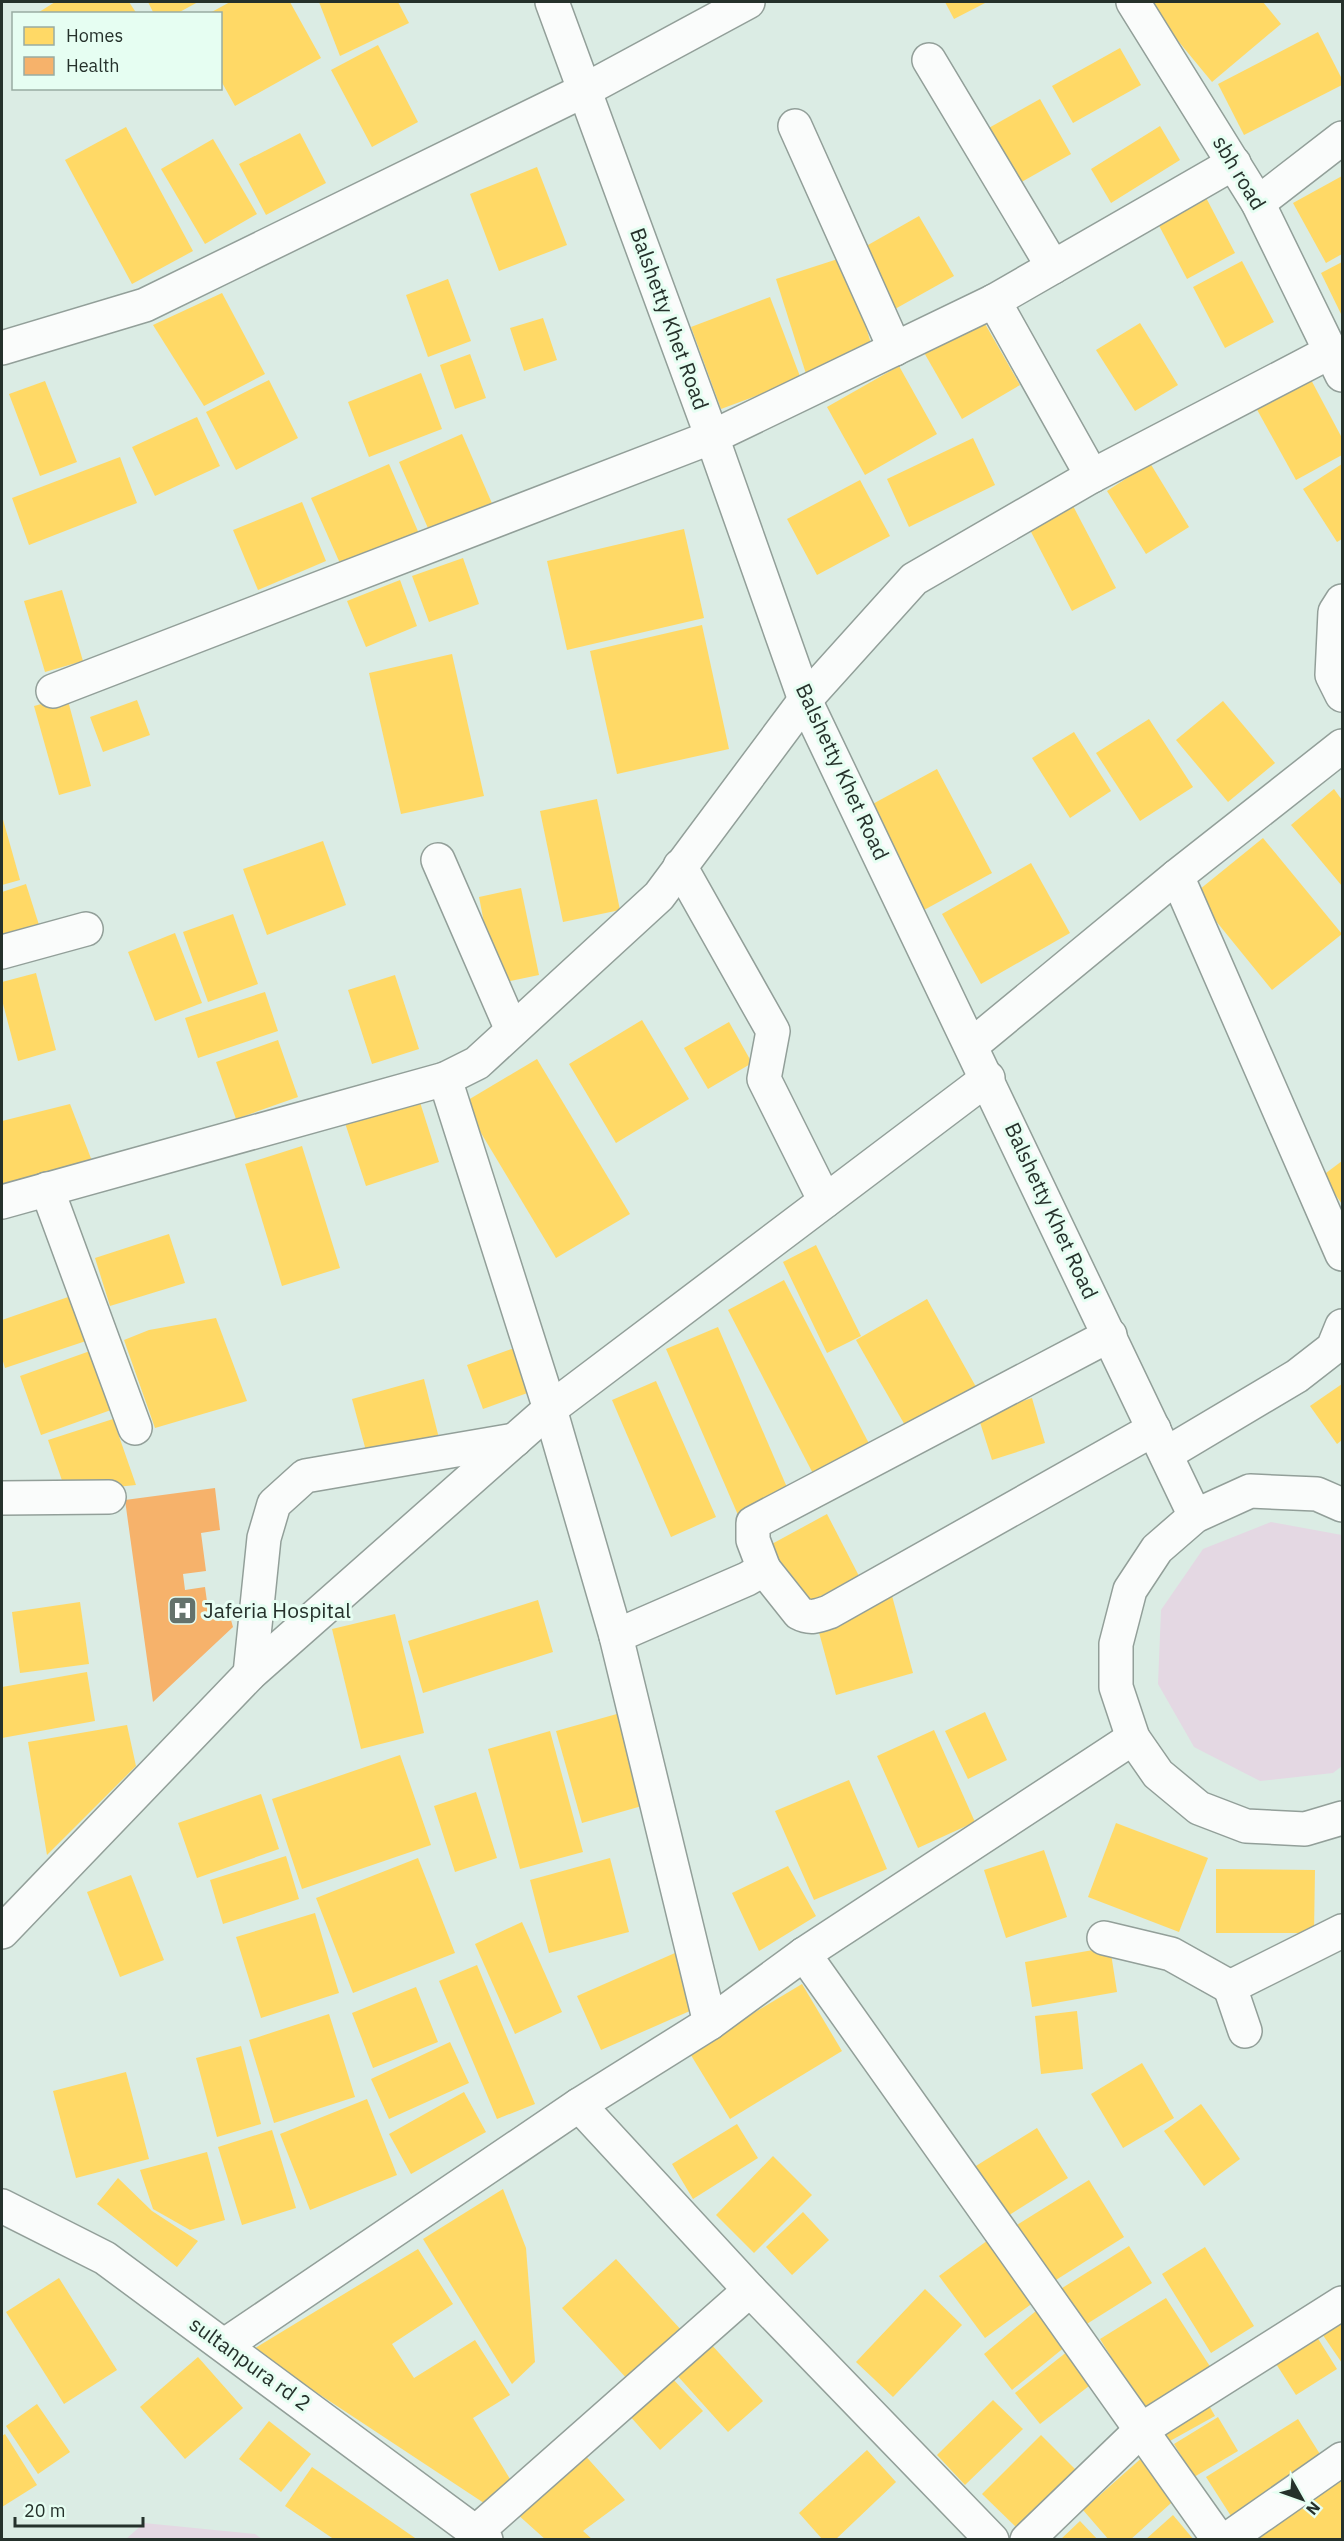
<svg xmlns="http://www.w3.org/2000/svg" width="1344" height="2541" font-family="'IBM Plex Sans',sans-serif">
<style>
.green{fill:#e4d8e3}
.homes{fill:#ffd966}
.health{fill:#f6b26b}
.lines{fill:none;stroke-linecap:round;stroke-linejoin:round}
.minor-casing{stroke:#929f99;stroke-width:36}
.tertiary-casing{stroke:#929f99;stroke-width:36}
.minor{stroke:#fafcfb;stroke-width:33}
.tertiary{stroke:#fafcfb;stroke-width:33}
.labels{text-anchor:middle;stroke-width:6;stroke-linejoin:round;paint-order:stroke}
.street-label{font-size:21px;fill:#25312b;stroke:#e6fef2}
.poi-label{font-size:21px;fill:#25312b;stroke:#e6fef2;text-anchor:start}
</style>
<rect width="100%" height="100%" fill="#dbece4"/>
<!-- green -->
<g class="green">
<path d="M 1271,1522 L 1342,1535 L 1342,1766 L 1333,1773 L 1260,1781 L 1194,1747 L 1158,1684 L 1161,1610 L 1203,1549 Z"/>
<path d="M 144,2523 L 255,2534 L 262,2539 L 126,2539 Z"/>
</g>
<!-- homes -->
<g class="homes">
<path d="M 55,2 L 129,2 L 137,14 L 36,14 Z"/>
<path d="M 148,2 L 198,2 L 176,14 L 154,14 Z"/>
<path d="M 230,2 L 290,2 L 321,58 L 235,106 L 220,79 L 220,14 L 208,14 Z"/>
<path d="M 319,2 L 398,2 L 409,23 L 340,56 Z"/>
<path d="M 945,2 L 987,2 L 954,19 Z"/>
<path d="M 1146,2 L 1263,2 L 1281,24 L 1212,82 Z"/>
<path d="M 1318,32 L 1342,79 L 1342,85 L 1244,135 L 1218,84 Z"/>
<path d="M 378,45 L 418,122 L 372,147 L 331,70 Z"/>
<path d="M 1120,48 L 1141,85 L 1073,123 L 1052,86 Z"/>
<path d="M 1040,99 L 1071,154 L 1018,184 L 987,129 Z"/>
<path d="M 1160,126 L 1180,160 L 1111,203 L 1091,169 Z"/>
<path d="M 126,127 L 193,251 L 132,284 L 65,160 Z"/>
<path d="M 300,133 L 326,183 L 266,215 L 239,164 Z"/>
<path d="M 213,139 L 257,214 L 205,244 L 161,169 Z"/>
<path d="M 537,167 L 567,245 L 499,271 L 470,194 Z"/>
<path d="M 1342,176 L 1342,254 L 1326,263 L 1293,203 Z"/>
<path d="M 1202,190 L 1235,253 L 1187,279 L 1154,216 Z"/>
<path d="M 919,216 L 954,276 L 895,309 L 861,249 Z"/>
<path d="M 844,257 L 874,353 L 806,374 L 776,279 Z"/>
<path d="M 1242,261 L 1274,322 L 1225,348 L 1193,287 Z"/>
<path d="M 1342,262 L 1342,316 L 1321,273 Z"/>
<path d="M 448,279 L 471,341 L 428,357 L 406,295 Z"/>
<path d="M 222,293 L 265,374 L 204,406 L 153,325 Z"/>
<path d="M 770,297 L 801,379 L 721,409 L 691,327 Z"/>
<path d="M 980,315 L 1020,385 L 962,419 L 922,349 Z"/>
<path d="M 543,318 L 557,360 L 524,371 L 510,328 Z"/>
<path d="M 1140,323 L 1178,385 L 1135,411 L 1096,350 Z"/>
<path d="M 470,354 L 486,398 L 455,409 L 440,365 Z"/>
<path d="M 899,366 L 937,434 L 865,475 L 827,407 Z"/>
<path d="M 421,373 L 442,429 L 369,457 L 348,402 Z"/>
<path d="M 1309,376 L 1342,438 L 1342,455 L 1296,480 L 1255,406 Z"/>
<path d="M 269,380 L 298,438 L 236,470 L 206,412 Z"/>
<path d="M 45,381 L 77,462 L 40,476 L 9,394 Z"/>
<path d="M 197,417 L 220,466 L 155,496 L 132,447 Z"/>
<path d="M 462,434 L 494,508 L 431,535 L 399,462 Z"/>
<path d="M 973,438 L 995,485 L 909,527 L 887,479 Z"/>
<path d="M 120,457 L 137,503 L 29,545 L 12,498 Z"/>
<path d="M 1150,463 L 1189,527 L 1146,554 L 1107,491 Z"/>
<path d="M 389,464 L 420,536 L 343,570 L 311,498 Z"/>
<path d="M 1342,464 L 1342,539 L 1337,542 L 1303,489 Z"/>
<path d="M 860,480 L 890,536 L 817,575 L 787,519 Z"/>
<path d="M 302,502 L 326,561 L 258,590 L 233,530 Z"/>
<path d="M 1071,502 L 1116,588 L 1072,611 L 1028,526 Z"/>
<path d="M 684,529 L 704,618 L 567,650 L 547,561 Z"/>
<path d="M 463,558 L 479,604 L 429,622 L 412,576 Z"/>
<path d="M 400,580 L 417,626 L 366,647 L 347,601 Z"/>
<path d="M 62,590 L 83,661 L 45,672 L 24,601 Z"/>
<path d="M 702,625 L 729,749 L 617,774 L 590,651 Z"/>
<path d="M 452,654 L 484,796 L 401,814 L 369,673 Z"/>
<path d="M 67,697 L 91,786 L 59,795 L 34,706 Z"/>
<path d="M 137,700 L 150,735 L 103,752 L 90,717 Z"/>
<path d="M 1223,701 L 1275,763 L 1228,802 L 1176,740 Z"/>
<path d="M 1149,719 L 1193,787 L 1140,821 L 1096,753 Z"/>
<path d="M 1074,732 L 1111,791 L 1070,818 L 1032,758 Z"/>
<path d="M 937,769 L 992,873 L 924,910 L 869,806 Z"/>
<path d="M 1334,789 L 1342,800 L 1342,886 L 1291,825 Z"/>
<path d="M 597,799 L 620,910 L 563,922 L 540,811 Z"/>
<path d="M 2,816 L 20,880 L 2,885 Z"/>
<path d="M 1263,838 L 1342,934 L 1272,990 L 1194,894 Z"/>
<path d="M 323,841 L 346,905 L 267,935 L 243,869 Z"/>
<path d="M 1031,863 L 1070,933 L 981,984 L 942,914 Z"/>
<path d="M 26,884 L 39,925 L 2,938 L 2,892 Z"/>
<path d="M 521,888 L 539,975 L 496,984 L 479,897 Z"/>
<path d="M 233,914 L 258,984 L 208,1002 L 183,932 Z"/>
<path d="M 175,933 L 202,1003 L 155,1021 L 128,952 Z"/>
<path d="M 36,973 L 56,1050 L 18,1061 L 2,1000 L 2,982 Z"/>
<path d="M 395,975 L 419,1049 L 372,1064 L 348,990 Z"/>
<path d="M 265,992 L 278,1031 L 198,1058 L 185,1018 Z"/>
<path d="M 642,1020 L 689,1099 L 616,1143 L 569,1064 Z"/>
<path d="M 729,1022 L 752,1063 L 708,1089 L 684,1048 Z"/>
<path d="M 278,1040 L 298,1097 L 236,1119 L 216,1062 Z"/>
<path d="M 537,1059 L 630,1214 L 556,1258 L 463,1103 Z"/>
<path d="M 418,1096 L 439,1162 L 366,1186 L 344,1120 Z"/>
<path d="M 70,1104 L 92,1161 L 3,1191 L 2,1121 Z"/>
<path d="M 302,1146 L 340,1268 L 282,1286 L 245,1164 Z"/>
<path d="M 1342,1161 L 1342,1204 L 1322,1176 Z"/>
<path d="M 169,1234 L 185,1283 L 110,1306 L 95,1258 Z"/>
<path d="M 816,1245 L 861,1336 L 827,1353 L 783,1262 Z"/>
<path d="M 784,1280 L 876,1457 L 820,1487 L 728,1310 Z"/>
<path d="M 71,1296 L 86,1341 L 5,1368 L 2,1358 L 2,1320 Z"/>
<path d="M 927,1299 L 980,1394 L 910,1434 L 856,1340 Z"/>
<path d="M 216,1318 L 247,1401 L 155,1428 L 124,1340 L 149,1330 Z"/>
<path d="M 718,1327 L 789,1492 L 738,1515 L 666,1349 Z"/>
<path d="M 517,1347 L 533,1391 L 483,1409 L 467,1365 Z"/>
<path d="M 90,1351 L 111,1410 L 41,1435 L 20,1376 Z"/>
<path d="M 424,1379 L 440,1442 L 369,1462 L 352,1399 Z"/>
<path d="M 656,1381 L 716,1517 L 671,1537 L 612,1400 Z"/>
<path d="M 1342,1384 L 1342,1440 L 1337,1444 L 1310,1406 Z"/>
<path d="M 1032,1398 L 1045,1443 L 992,1460 L 978,1416 Z"/>
<path d="M 113,1419 L 136,1485 L 66,1492 L 48,1440 Z"/>
<path d="M 827,1514 L 859,1576 L 802,1606 L 770,1545 Z"/>
<path d="M 891,1592 L 913,1673 L 836,1695 L 817,1625 Z"/>
<path d="M 538,1600 L 553,1652 L 423,1693 L 408,1641 Z"/>
<path d="M 80,1602 L 89,1664 L 20,1673 L 12,1612 Z"/>
<path d="M 395,1614 L 424,1733 L 361,1749 L 332,1629 Z"/>
<path d="M 87,1672 L 95,1721 L 2,1738 L 2,1687 Z"/>
<path d="M 624,1712 L 649,1804 L 582,1823 L 556,1731 Z"/>
<path d="M 985,1712 L 1007,1760 L 968,1779 L 945,1731 Z"/>
<path d="M 127,1725 L 136,1766 L 47,1855 L 28,1742 Z"/>
<path d="M 934,1730 L 975,1822 L 918,1848 L 877,1756 Z"/>
<path d="M 550,1731 L 583,1852 L 520,1869 L 488,1749 Z"/>
<path d="M 400,1755 L 431,1845 L 302,1889 L 272,1799 Z"/>
<path d="M 849,1780 L 887,1869 L 814,1900 L 775,1811 Z"/>
<path d="M 476,1792 L 497,1858 L 455,1872 L 434,1806 Z"/>
<path d="M 261,1794 L 279,1849 L 197,1878 L 178,1823 Z"/>
<path d="M 1116,1823 L 1208,1858 L 1179,1932 L 1088,1897 Z"/>
<path d="M 1044,1850 L 1067,1917 L 1006,1938 L 984,1870 Z"/>
<path d="M 286,1856 L 299,1899 L 223,1924 L 210,1880 Z"/>
<path d="M 418,1858 L 455,1953 L 353,1993 L 316,1898 Z"/>
<path d="M 610,1858 L 629,1932 L 549,1953 L 530,1880 Z"/>
<path d="M 788,1866 L 816,1916 L 759,1951 L 732,1893 Z"/>
<path d="M 1216,1869 L 1315,1870 L 1314,1933 L 1216,1933 Z"/>
<path d="M 131,1875 L 164,1960 L 120,1977 L 87,1892 Z"/>
<path d="M 315,1913 L 339,1993 L 261,2018 L 236,1937 Z"/>
<path d="M 522,1922 L 562,2012 L 515,2034 L 475,1944 Z"/>
<path d="M 1110,1947 L 1117,1992 L 1032,2007 L 1025,1962 Z"/>
<path d="M 675,1953 L 699,2007 L 601,2050 L 577,1996 Z"/>
<path d="M 477,1965 L 535,2104 L 497,2119 L 439,1981 Z"/>
<path d="M 802,1984 L 842,2051 L 730,2119 L 689,2052 Z"/>
<path d="M 416,1987 L 438,2042 L 373,2068 L 352,2013 Z"/>
<path d="M 1077,2011 L 1083,2069 L 1041,2074 L 1035,2016 Z"/>
<path d="M 329,2014 L 355,2097 L 274,2123 L 249,2040 Z"/>
<path d="M 450,2042 L 469,2083 L 389,2119 L 371,2079 Z"/>
<path d="M 241,2046 L 261,2124 L 217,2137 L 196,2058 Z"/>
<path d="M 1142,2063 L 1174,2118 L 1123,2148 L 1091,2094 Z"/>
<path d="M 126,2072 L 149,2159 L 76,2178 L 53,2091 Z"/>
<path d="M 464,2092 L 486,2132 L 411,2174 L 389,2134 Z"/>
<path d="M 367,2099 L 397,2175 L 310,2210 L 280,2134 Z"/>
<path d="M 1201,2104 L 1240,2159 L 1204,2186 L 1164,2131 Z"/>
<path d="M 737,2124 L 758,2158 L 693,2199 L 672,2164 Z"/>
<path d="M 1037,2128 L 1068,2178 L 1003,2219 L 971,2169 Z"/>
<path d="M 272,2130 L 296,2208 L 242,2225 L 218,2147 Z"/>
<path d="M 207,2152 L 225,2220 L 190,2230 L 153,2209 L 140,2170 Z"/>
<path d="M 773,2156 L 812,2195 L 754,2253 L 716,2215 Z"/>
<path d="M 118,2178 L 152,2211 L 198,2241 L 177,2267 L 97,2204 Z"/>
<path d="M 1089,2180 L 1124,2237 L 1048,2285 L 1012,2228 Z"/>
<path d="M 503,2189 L 526,2248 L 535,2362 L 512,2384 L 423,2239 Z"/>
<path d="M 803,2212 L 829,2240 L 792,2275 L 766,2247 Z"/>
<path d="M 995,2235 L 1041,2297 L 985,2338 L 939,2276 Z"/>
<path d="M 1129,2246 L 1152,2283 L 1082,2327 L 1059,2290 Z"/>
<path d="M 1205,2247 L 1254,2326 L 1211,2353 L 1162,2274 Z"/>
<path d="M 418,2249 L 453,2304 L 392,2344 L 414,2378 L 475,2340 L 510,2395 L 473,2418 L 513,2484 L 493,2509 L 252,2350 Z"/>
<path d="M 616,2259 L 683,2332 L 629,2381 L 562,2308 Z"/>
<path d="M 59,2278 L 117,2370 L 64,2404 L 6,2312 Z"/>
<path d="M 925,2289 L 962,2325 L 893,2397 L 856,2362 Z"/>
<path d="M 1166,2298 L 1211,2368 L 1144,2410 L 1100,2339 Z"/>
<path d="M 1042,2306 L 1071,2342 L 1012,2390 L 984,2354 Z"/>
<path d="M 1342,2311 L 1342,2363 L 1318,2328 Z"/>
<path d="M 1312,2329 L 1337,2369 L 1296,2395 L 1271,2356 Z"/>
<path d="M 709,2342 L 763,2401 L 728,2432 L 675,2373 Z"/>
<path d="M 1073,2347 L 1098,2379 L 1040,2424 L 1015,2393 Z"/>
<path d="M 198,2357 L 243,2408 L 185,2459 L 140,2407 Z"/>
<path d="M 670,2376 L 703,2411 L 660,2450 L 629,2415 Z"/>
<path d="M 1203,2395 L 1215,2416 L 1170,2441 L 1158,2419 Z"/>
<path d="M 993,2400 L 1023,2429 L 965,2485 L 937,2455 Z"/>
<path d="M 37,2404 L 70,2452 L 38,2474 L 6,2426 Z"/>
<path d="M 1218,2417 L 1238,2451 L 1194,2477 L 1174,2444 Z"/>
<path d="M 1298,2419 L 1323,2459 L 1231,2516 L 1206,2477 Z"/>
<path d="M 269,2421 L 311,2454 L 281,2492 L 239,2459 Z"/>
<path d="M 5,2434 L 37,2485 L 2,2507 L 2,2436 Z"/>
<path d="M 1041,2435 L 1078,2472 L 1020,2531 L 982,2494 Z"/>
<path d="M 867,2450 L 896,2482 L 835,2540 L 823,2540 L 799,2513 Z"/>
<path d="M 582,2452 L 625,2500 L 583,2531 L 593,2540 L 546,2540 L 516,2513 Z"/>
<path d="M 1145,2455 L 1180,2495 L 1130,2540 L 1109,2540 L 1083,2510 Z"/>
<path d="M 312,2467 L 418,2540 L 335,2540 L 285,2506 Z"/>
<path d="M 1342,2480 L 1342,2540 L 1248,2540 Z"/>
<path d="M 1173,2515 L 1194,2540 L 1145,2540 Z"/>
<path d="M 1080,2521 L 1098,2540 L 1060,2540 Z"/>
</g>
<!-- health -->
<path class="health" d="M 215,1488 L 220,1530 L 201,1533 L 206,1571 L 183,1574 L 185,1590 L 205,1587 L 209,1616 L 229,1613 L 233,1627 L 153,1702 L 125,1500 Z"/>
<g class="lines">
<defs>
<g id="minor">
<path d="M 1133,2 L 1258,203 L 1342,375"/>
<path d="M 929,60 L 1053,267"/>
<path d="M 795,126 L 895,349"/>
<path d="M 1258,203 L 1342,138"/>
<path d="M 994,301 L 1092,476"/>
<path d="M 1342,601 L 1335,612 L 1332,675 L 1342,695"/>
<path d="M 53,691 L 712,437 L 994,301 L 1234,163"/>
<path d="M 438,860 L 512,1030"/>
<path d="M 680,866 L 773,1031 L 764,1079 L 825,1201"/>
<path d="M 1177,876 L 1342,1254"/>
<path d="M 2,952 L 86,929"/>
<path d="M 972,1045 L 1177,876 L 1342,746"/>
<path d="M 445,1079 L 550,1409 L 616,1636 L 710,2023"/>
<path d="M 47,1189 L 135,1428"/>
<path d="M 2,1202 L 445,1079 L 477,1063 L 659,896 L 805,700 L 914,579 L 1092,476 L 1330,352"/>
<path d="M 1166,1454 L 1297,1376 L 1333,1348 L 1342,1326"/>
<path d="M 2,1498 L 109,1497"/>
<path d="M 764,1569 L 753,1540 L 753,1523 L 1110,1335"/>
<path d="M 616,1636 L 747,1579 L 764,1569 L 799,1613 C 810,1619 818,1616 829,1612 L 1154,1429"/>
<path d="M 250,1674 L 264,1538 L 274,1504 L 305,1476 L 515,1440"/>
<path d="M 2,1932 L 250,1674 L 550,1409 L 988,1078"/>
<path d="M 1104,1938 L 1171,1954 L 1230,1987"/>
<path d="M 804,1954 L 1219,2540"/>
<path d="M 1245,2031 L 1230,1987 L 1342,1931"/>
<path d="M 579,2105 L 750,2290 L 992,2540"/>
<path d="M 476,2532 L 750,2290"/>
<path d="M 1027,2540 L 1141,2430 L 1342,2303"/>
<path d="M 1226,2540 L 1342,2459"/>
</g>
<g id="tertiary">
<path d="M 552,2 L 712,437 L 805,700 L 1195,1516"/>
<path d="M 2,348 L 145,305 L 585,90 L 748,2"/>
<path d="M 1342,1505 L 1317,1494 L 1250,1491 L 1195,1516 L 1157,1549 L 1130,1590 L 1116,1644 L 1116,1687 L 1133,1738 L 1158,1774 L 1199,1808 L 1246,1826 L 1305,1829 L 1342,1818"/>
<path d="M 2,2206 L 105,2258 L 486,2540"/>
<path d="M 225,2345 L 579,2105 L 710,2023 L 804,1954 L 1133,1738"/>
</g>
</defs>
<!-- minor casing -->
<use href="#minor" class="minor-casing"/>
<!-- tertiary casing -->
<use href="#tertiary" class="tertiary-casing"/>
<!-- minor -->
<use href="#minor" class="minor"/>
<!-- tertiary -->
<use href="#tertiary" class="tertiary"/>
</g>
<!-- icons -->
<defs>
<symbol id="hospital-square" viewBox="-11 -11 22 22"><rect x="-9" y="-9" width="18" height="18" rx="4" fill="#65726c" stroke="#e6fef2"/><path d="M-5-5h3v3.5h4V-5h3V5h-3V1.5h-4V5h-3Z" fill="#fff"/></symbol>
</defs>
<g fill-rule="evenodd">
<use href="#hospital-square" x="166" y="1594" width="33" height="33"/>
</g>
<g class="labels">
<!-- street labels -->
<g class="street-label">
<text transform="translate(1239 173) rotate(59)" y="7">sbh road</text>
<text transform="translate(669 319) rotate(70)" y="7">Balshetty Khet Road</text>
<text transform="translate(842 772) rotate(65)" y="7">Balshetty Khet Road</text>
<text transform="translate(1051 1211) rotate(65)" y="7">Balshetty Khet Road</text>
<text transform="translate(250 2364) rotate(36)" y="7">sultanpura rd 2</text>
</g>
<!-- poi labels -->
<g class="poi-label">
<text x="203" y="1618">Jaferia Hospital</text>
</g>
</g>
<!-- border -->
<rect width="1344" height="2541" fill="none" stroke="#25312b" stroke-width="6"/>
<!-- legend -->
<rect x="12" y="12" width="210" height="78" fill="#e6fef2" stroke="#99aca2" stroke-width="1.5"/>
<rect x="24" y="27" width="30" height="18" fill="#ffd966" stroke="#99aca2" stroke-width="1.5"/>
<text x="66" y="42" font-size="18" fill="#25312b">Homes</text>
<rect x="24" y="57" width="30" height="18" fill="#f6b26b" stroke="#99aca2" stroke-width="1.5"/>
<text x="66" y="72" font-size="18" fill="#25312b">Health</text>
<!-- north arrow -->
<g transform="translate(1302 2499) rotate(130)" stroke="#e6fef2" stroke-width="4.5" paint-order="stroke">
<path d="M0-4.5L10 22L0 15L-10 22Z" fill="#25312b"/>
<text y="-9" font-size="16" font-weight="bold" text-anchor="middle" fill="#25312b">N</text>
</g>
<!-- scale -->
<path d="M15 2517v9h128v-9" fill="none" stroke="#25312b" stroke-width="3"/>
<text x="24" y="2517" font-size="18" fill="#25312b" stroke="#e6fef2" stroke-width="4.5" paint-order="stroke">20 m</text>
</svg>
